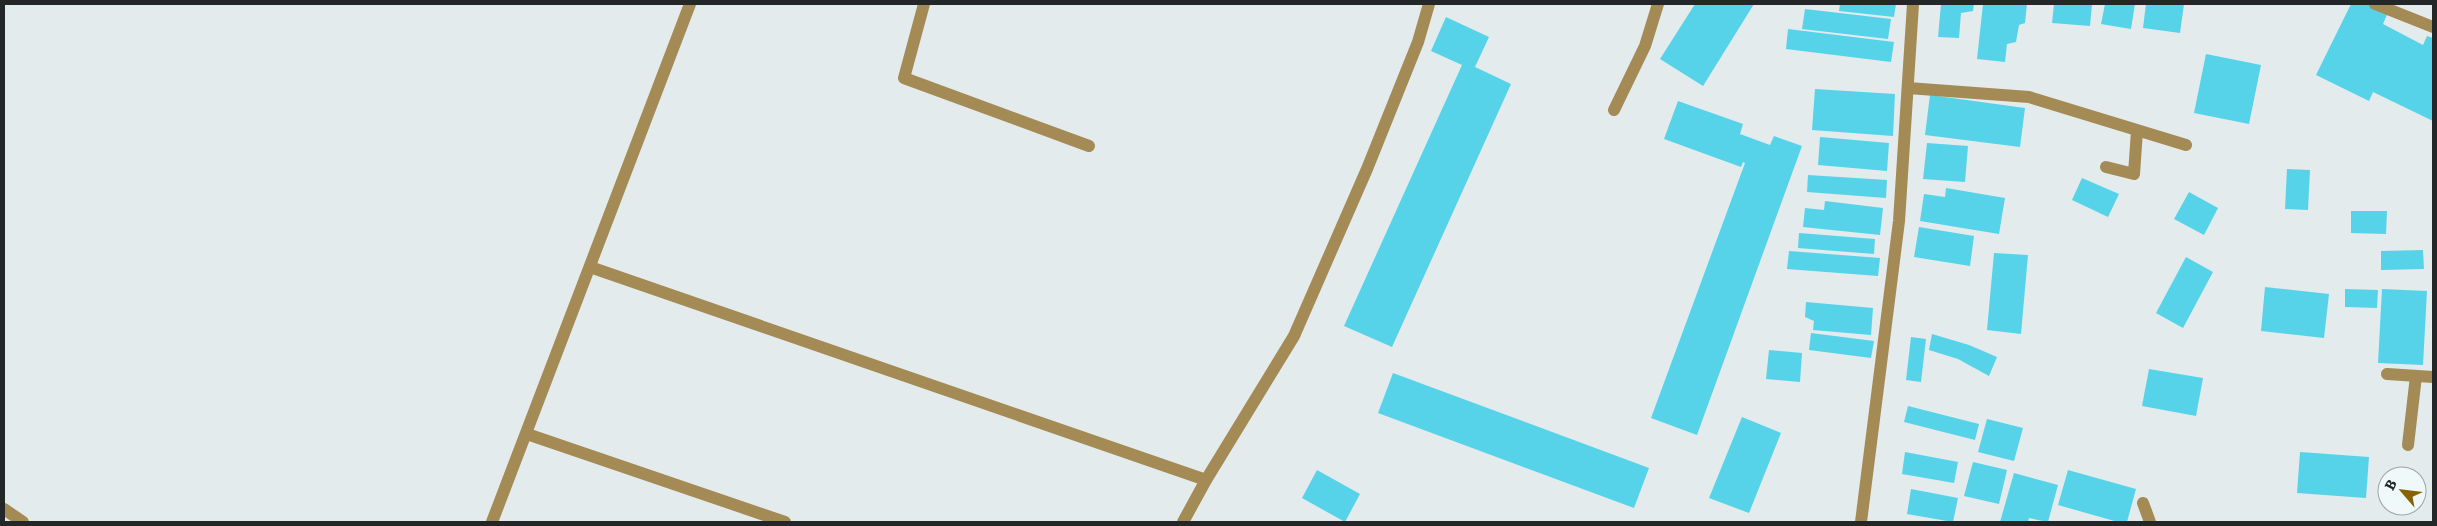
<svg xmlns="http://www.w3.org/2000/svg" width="2437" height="526" font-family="Literata,serif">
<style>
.building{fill:#56d3e8}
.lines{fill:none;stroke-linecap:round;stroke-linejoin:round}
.minor{stroke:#a48b55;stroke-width:12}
</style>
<rect width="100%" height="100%" fill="#e3ebed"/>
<!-- building -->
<g class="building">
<path d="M 1695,4 L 1754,4 L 1703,86 L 1660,59 Z"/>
<path d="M 1840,4 L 1896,4 L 1894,17 L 1839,11 Z"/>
<path d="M 1941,4 L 1974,4 L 1973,11 L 1961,13 L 1959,38 L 1938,37 Z"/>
<path d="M 1983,4 L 2027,4 L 2025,23 L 2019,25 L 2016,42 L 2007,44 L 2005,62 L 1977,59 Z"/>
<path d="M 2054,4 L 2092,4 L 2090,26 L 2052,23 Z"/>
<path d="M 2105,4 L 2135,4 L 2131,29 L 2101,24 Z"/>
<path d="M 2146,4 L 2184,4 L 2180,33 L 2143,28 Z"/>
<path d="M 2351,4 L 2375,4 L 2389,10 L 2383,24 L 2423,45 L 2427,36 L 2433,38 L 2433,121 L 2373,92 L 2369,101 L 2316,75 Z"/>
<path d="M 1805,9 L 1891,19 L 1888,39 L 1802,29 Z"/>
<path d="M 1446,17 L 1489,37 L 1475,67 L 1511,84 L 1392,347 L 1344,326 L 1462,65 L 1431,51 Z"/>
<path d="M 1788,29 L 1894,42 L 1891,62 L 1786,49 Z"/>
<path d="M 2206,54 L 2261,65 L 2249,124 L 2194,113 Z"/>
<path d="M 1815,89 L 1895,94 L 1893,136 L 1812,130 Z"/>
<path d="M 1930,95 L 2025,108 L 2020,147 L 1925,135 Z"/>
<path d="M 1678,101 L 1743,124 L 1740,134 L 1770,145 L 1774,136 L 1802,146 L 1697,435 L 1651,418 L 1745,163 L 1743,162 L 1741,167 L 1664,139 Z"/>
<path d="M 1820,137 L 1889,143 L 1887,171 L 1818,165 Z"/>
<path d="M 1927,143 L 1968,146 L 1965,182 L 1923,179 Z"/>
<path d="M 2287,169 L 2310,170 L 2308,210 L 2285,209 Z"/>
<path d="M 1808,175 L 1887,180 L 1886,198 L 1807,192 Z"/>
<path d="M 2082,178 L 2119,194 L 2108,217 L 2072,200 Z"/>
<path d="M 1946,188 L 2005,198 L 1999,234 L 1920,221 L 1924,194 L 1945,197 Z"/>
<path d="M 2189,192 L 2218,208 L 2204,235 L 2174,219 Z"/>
<path d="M 1825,201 L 1883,208 L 1880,235 L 1803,227 L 1805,208 L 1824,210 Z"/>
<path d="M 2351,211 L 2387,211 L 2386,234 L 2351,233 Z"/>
<path d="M 1919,227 L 1974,236 L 1970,266 L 1914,257 Z"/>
<path d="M 1799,233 L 1875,239 L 1874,254 L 1798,248 Z"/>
<path d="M 2423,250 L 2424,269 L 2381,270 L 2381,251 Z"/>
<path d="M 1789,251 L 1880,258 L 1878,276 L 1787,269 Z"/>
<path d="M 1994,253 L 2028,255 L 2021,334 L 1987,330 Z"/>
<path d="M 2186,257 L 2213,272 L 2183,328 L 2156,313 Z"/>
<path d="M 2265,287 L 2329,294 L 2324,338 L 2261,331 Z"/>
<path d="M 2345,289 L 2378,290 L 2377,308 L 2345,307 Z"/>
<path d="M 2382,289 L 2427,291 L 2423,365 L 2378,363 Z"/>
<path d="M 1806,302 L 1873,308 L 1871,335 L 1813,330 L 1814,321 L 1805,317 Z"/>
<path d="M 1811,333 L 1874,341 L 1871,358 L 1809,350 Z"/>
<path d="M 1932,334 L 1969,345 L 1997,357 L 1989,376 L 1958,359 L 1929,350 Z"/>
<path d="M 1911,337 L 1926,339 L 1921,382 L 1906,380 Z"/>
<path d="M 1769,350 L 1802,353 L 1800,382 L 1766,379 Z"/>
<path d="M 2149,369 L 2203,378 L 2196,416 L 2142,406 Z"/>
<path d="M 1393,373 L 1649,468 L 1634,508 L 1378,413 Z"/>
<path d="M 1908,406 L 1979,424 L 1975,440 L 1904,422 Z"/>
<path d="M 1742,417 L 1781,433 L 1749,513 L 1709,498 Z"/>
<path d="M 1987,419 L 2023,428 L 2014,461 L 1978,452 Z"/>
<path d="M 1905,452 L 1958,462 L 1954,483 L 1902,474 Z"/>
<path d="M 2300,452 L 2369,457 L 2366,498 L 2297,493 Z"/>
<path d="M 1973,462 L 2007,470 L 1999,504 L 1964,496 Z"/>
<path d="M 1317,470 L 1360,494 L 1345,522 L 1302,498 Z"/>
<path d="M 2068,470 L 2136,489 L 2127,522 L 2118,522 L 2058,505 Z"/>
<path d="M 2014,473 L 2058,485 L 2048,522 L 2029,518 L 2028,522 L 2000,522 Z"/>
<path d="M 1911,489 L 1958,498 L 1953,522 L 1907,514 Z"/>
</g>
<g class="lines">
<!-- minor -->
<g class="minor">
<path d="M 924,4 L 904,78 L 1089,146"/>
<path d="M 2375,4 L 2433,27"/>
<path d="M 1908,88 L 2029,97 L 2186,145"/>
<path d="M 1614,110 L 1645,46 L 1658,4"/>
<path d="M 2106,167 L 2134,174 L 2137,131"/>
<path d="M 590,267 L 1206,480"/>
<path d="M 2387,374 L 2433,377"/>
<path d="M 527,434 L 785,522"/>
<path d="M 2408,445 L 2416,376"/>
<path d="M 2143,503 L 2150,522"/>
<path d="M 4,509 L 23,522"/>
<path d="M 492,522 L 690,4"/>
<path d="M 1183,522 L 1206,480 L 1294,336 L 1367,169 L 1418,42 L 1429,4"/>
<path d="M 1861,522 L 1899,221 L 1913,4"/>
</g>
</g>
<!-- border -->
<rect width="2437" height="526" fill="none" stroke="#242728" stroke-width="10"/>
<!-- north arrow -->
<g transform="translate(2402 491) rotate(298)"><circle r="24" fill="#f0f9fa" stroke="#9ea5a6"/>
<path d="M0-4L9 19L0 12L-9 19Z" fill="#876400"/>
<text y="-8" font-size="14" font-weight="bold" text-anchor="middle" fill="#242728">B</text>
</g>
</svg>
